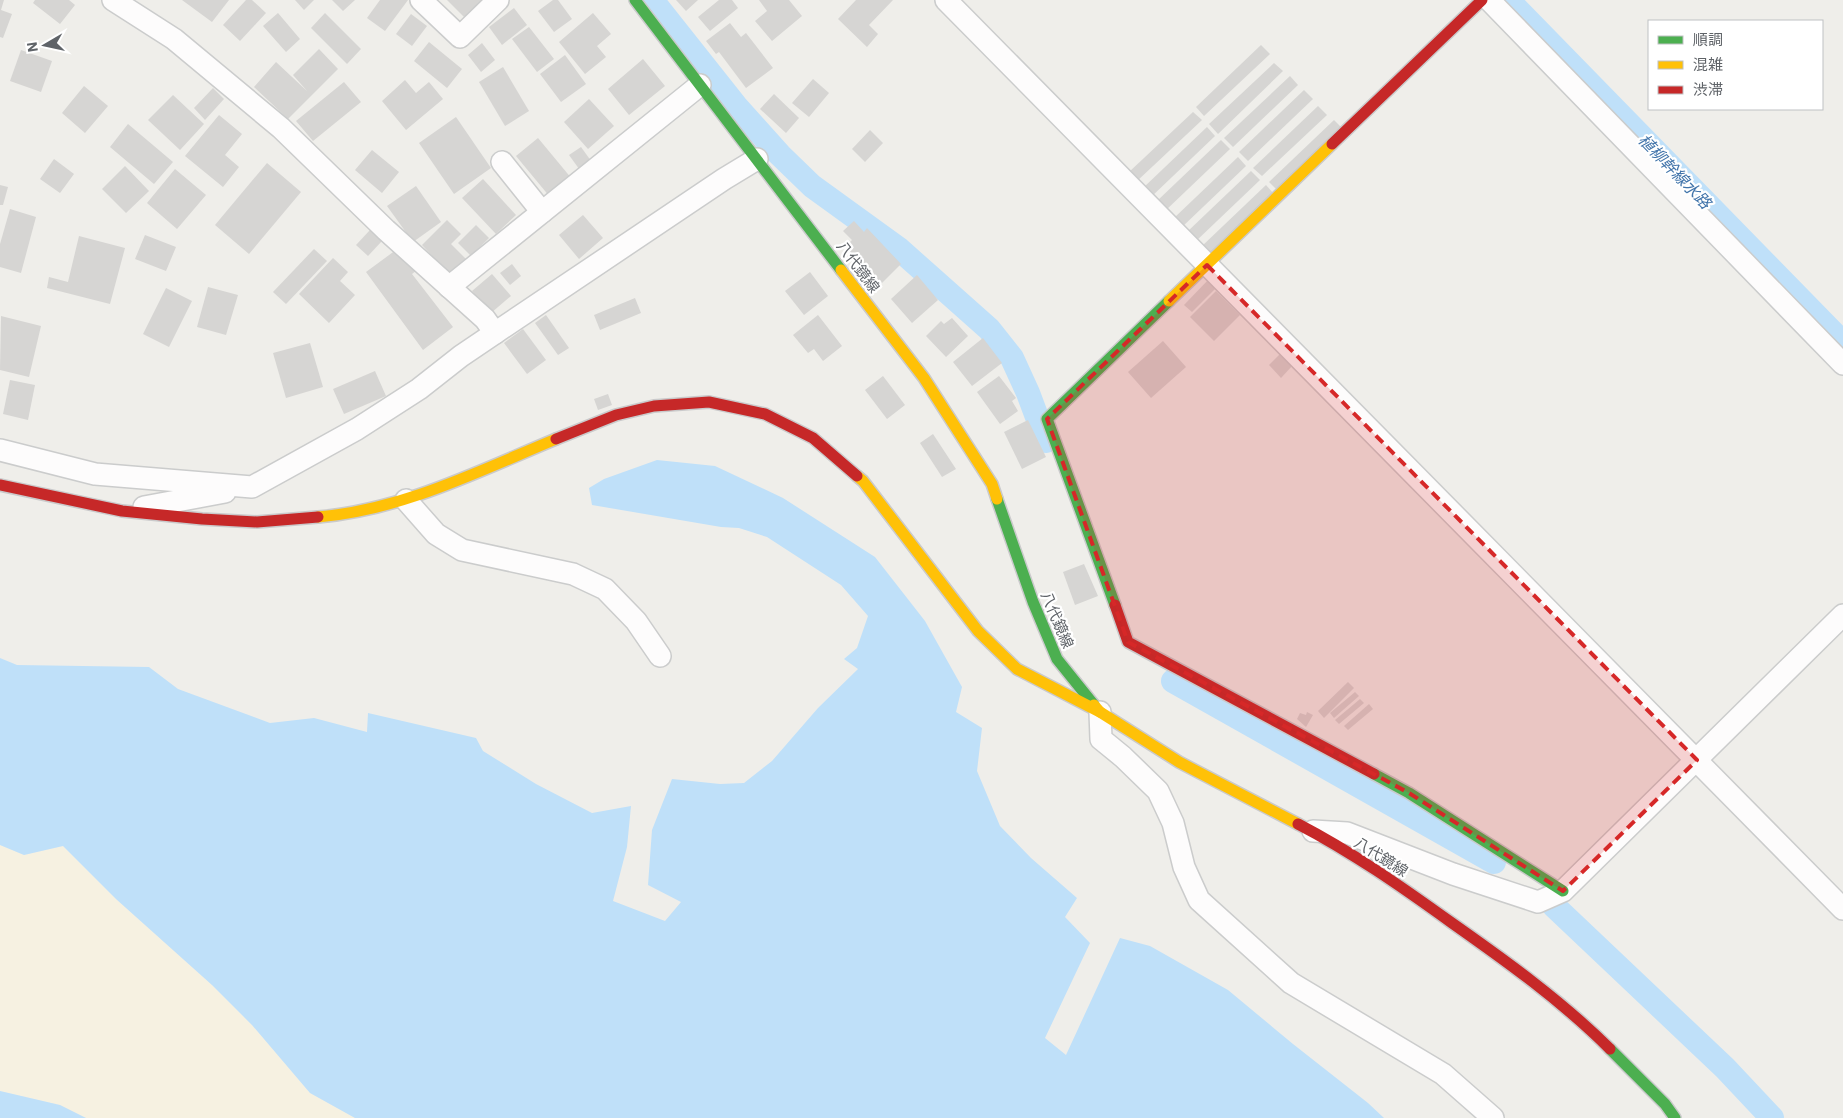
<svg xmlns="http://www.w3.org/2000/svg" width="1843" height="1118" font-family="'IBM Plex Sans','Noto Sans JP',sans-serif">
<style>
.sand{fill:#f6f1e1}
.water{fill:#bfe0f9}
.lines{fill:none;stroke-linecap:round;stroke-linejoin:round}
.canal{stroke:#bfe0f9;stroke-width:24}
.building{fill:#d6d5d3}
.street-casing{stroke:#cbcccc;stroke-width:24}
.fast-casing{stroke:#cacacb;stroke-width:14}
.slow-casing{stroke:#cacacb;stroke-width:14}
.jam-casing{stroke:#cacacb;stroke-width:14}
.street{stroke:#fdfcfc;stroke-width:21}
.fast{stroke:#4caf50;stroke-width:11}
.slow{stroke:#ffc107;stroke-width:11}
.jam{stroke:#c62828;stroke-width:11}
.marked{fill:#d62828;fill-opacity:0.2;stroke:#d62828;stroke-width:4;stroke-dasharray:10 6;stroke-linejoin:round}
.labels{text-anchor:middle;stroke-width:4.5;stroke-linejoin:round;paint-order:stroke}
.street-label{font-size:15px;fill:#5f6368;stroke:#fff}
.water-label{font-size:16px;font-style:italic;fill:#4174aa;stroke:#fff}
</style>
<rect width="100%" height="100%" fill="#efeeea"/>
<!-- sand -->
<path class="sand" d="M 0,845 L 24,855 L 63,846 L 116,899 L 212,985 L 252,1025 L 310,1093 L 355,1118 L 86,1118 L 60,1105 L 0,1091 Z"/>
<!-- water -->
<g class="water">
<path d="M 657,460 L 715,466 L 783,498 L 875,557 L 925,621 L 962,687 L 956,712 L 982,728 L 977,771 L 1000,826 L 1031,858 L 1077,898 L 1065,917 L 1090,943 L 1045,1038 L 1066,1055 L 1120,938 L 1150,946 L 1228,990 L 1293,1044 L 1368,1103 L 1384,1118 L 355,1118 L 310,1093 L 252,1025 L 212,985 L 116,899 L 63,846 L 24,855 L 0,845 L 0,658 L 17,665 L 149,667 L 178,689 L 270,723 L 314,718 L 367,732 L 368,713 L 476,738 L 483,751 L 536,784 L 592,813 L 631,806 L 627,847 L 613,901 L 665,921 L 681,902 L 648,885 L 652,830 L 672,779 L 720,784 L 744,783 L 772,761 L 818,708 L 858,669 L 844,659 L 857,648 L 868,616 L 841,585 L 767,537 L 739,528 L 721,527 L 592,505 L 589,488 L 604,479 Z"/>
<path d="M 0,1091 L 60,1105 L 86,1118 L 0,1118 Z"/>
</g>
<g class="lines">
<!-- canal -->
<g class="canal">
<path d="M 652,0 L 736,106 L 780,155 L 812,186 L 899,249 L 989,329 L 1012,358 L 1028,393 L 1046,441"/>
<path d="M 1508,0 L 1843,343"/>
<path d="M 1173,681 L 1494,862"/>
<path d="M 1554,906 L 1725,1068 L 1772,1118"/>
</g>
</g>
<!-- building -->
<g class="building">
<path d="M 0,0 L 4,0 L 1,10 L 12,14 L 3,38 L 0,37 Z"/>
<path d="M 35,0 L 69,0 L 75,5 L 60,24 L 33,3 Z"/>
<path d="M 182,0 L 229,0 L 212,22 Z"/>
<path d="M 246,0 L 252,0 L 266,13 L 240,41 L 223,25 Z"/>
<path d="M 295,0 L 314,0 L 304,10 Z"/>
<path d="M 332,0 L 355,0 L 343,11 Z"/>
<path d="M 380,0 L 408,0 L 385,31 L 367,18 Z"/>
<path d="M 447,0 L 482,0 L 465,18 Z"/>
<path d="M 553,0 L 558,0 L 572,19 L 554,32 L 538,11 Z"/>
<path d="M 676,0 L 698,0 L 686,11 Z"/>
<path d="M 719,0 L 732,0 L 738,8 L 710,31 L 698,17 Z"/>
<path d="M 759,0 L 789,0 L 802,16 L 772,41 L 755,21 L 767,11 Z"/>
<path d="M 856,0 L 893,0 L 869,25 L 878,34 L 867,47 L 838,19 Z"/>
<path d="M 514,8 L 527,25 L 502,45 L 489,27 Z"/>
<path d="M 278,13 L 300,39 L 286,52 L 263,26 Z"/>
<path d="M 325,13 L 361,49 L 347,64 L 311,28 Z"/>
<path d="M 593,13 L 611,34 L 597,46 L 606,57 L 585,74 L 559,42 Z"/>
<path d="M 411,14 L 427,26 L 412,46 L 396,34 Z"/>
<path d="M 730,23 L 741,37 L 746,33 L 773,68 L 746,88 L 719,52 L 716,54 L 706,41 Z"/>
<path d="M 529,27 L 554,59 L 537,72 L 512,39 Z"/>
<path d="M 429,42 L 462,69 L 447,88 L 414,61 Z"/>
<path d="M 482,43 L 495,60 L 481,72 L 468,55 Z"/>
<path d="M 1261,45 L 1270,54 L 1204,116 L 1196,107 Z"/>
<path d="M 319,49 L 338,69 L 288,119 L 254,87 L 276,62 L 307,91 L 293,75 Z"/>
<path d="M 21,50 L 52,61 L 41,92 L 10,81 Z"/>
<path d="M 565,55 L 586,84 L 561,102 L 540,74 Z"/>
<path d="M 643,59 L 665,86 L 629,115 L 608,89 Z"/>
<path d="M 1274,63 L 1283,71 L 1218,134 L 1209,124 Z"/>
<path d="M 503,67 L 529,111 L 505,126 L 479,82 Z"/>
<path d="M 1290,76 L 1298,85 L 1233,147 L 1224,138 Z"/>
<path d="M 813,79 L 829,93 L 809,117 L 792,103 Z"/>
<path d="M 405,80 L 416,93 L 429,82 L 443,99 L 406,130 L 382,101 Z"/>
<path d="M 344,82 L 361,102 L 313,141 L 296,121 Z"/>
<path d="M 84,86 L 108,106 L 85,133 L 62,113 Z"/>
<path d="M 213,88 L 224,99 L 205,120 L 194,108 Z"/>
<path d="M 1304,90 L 1313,99 L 1248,161 L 1239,152 Z"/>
<path d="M 774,94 L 799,118 L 786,133 L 760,109 Z"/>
<path d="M 173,95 L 204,124 L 180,150 L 148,120 Z"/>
<path d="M 589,99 L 614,126 L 588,149 L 564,122 Z"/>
<path d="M 1318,106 L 1327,115 L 1262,176 L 1253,168 Z"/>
<path d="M 1193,112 L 1202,120 L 1136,182 L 1128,173 Z"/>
<path d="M 219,115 L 242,134 L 225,155 L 239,167 L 223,187 L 185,156 Z"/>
<path d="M 456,117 L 491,168 L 454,194 L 419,143 Z"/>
<path d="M 1334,120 L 1343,129 L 1278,191 L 1269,182 Z"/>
<path d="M 128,124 L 173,162 L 154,184 L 110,147 Z"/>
<path d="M 1207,127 L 1215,136 L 1150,198 L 1142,189 Z"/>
<path d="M 870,130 L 883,143 L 865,162 L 852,149 Z"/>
<path d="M 538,138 L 572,179 L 550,197 L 516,156 Z"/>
<path d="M 1221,140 L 1230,149 L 1165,211 L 1156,202 Z"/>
<path d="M 581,147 L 594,165 L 582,173 L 569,155 Z"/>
<path d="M 372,150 L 399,172 L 382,193 L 355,170 Z"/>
<path d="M 1238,157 L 1246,166 L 1181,228 L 1173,219 Z"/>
<path d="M 54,159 L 74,174 L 60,193 L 40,179 Z"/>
<path d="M 267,163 L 301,192 L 249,254 L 215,225 Z"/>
<path d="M 125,166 L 149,191 L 126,213 L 102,189 Z"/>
<path d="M 175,169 L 206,195 L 177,229 L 147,203 Z"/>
<path d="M 1251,171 L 1260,180 L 1195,242 L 1186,233 Z"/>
<path d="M 483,179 L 516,215 L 496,234 L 462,198 Z"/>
<path d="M 0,185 L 8,187 L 3,205 L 0,205 Z"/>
<path d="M 1266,185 L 1274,194 L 1209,256 L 1201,247 Z"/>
<path d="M 416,186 L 441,222 L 413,242 L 387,206 Z"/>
<path d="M 10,209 L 36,217 L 21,273 L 0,267 L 0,244 Z"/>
<path d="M 583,215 L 603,238 L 579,259 L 559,235 Z"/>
<path d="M 447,220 L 461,234 L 451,244 L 467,260 L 451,276 L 422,245 Z"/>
<path d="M 854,221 L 864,232 L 867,228 L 901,264 L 881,284 L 845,247 L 852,240 L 843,231 Z"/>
<path d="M 476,225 L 489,238 L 471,256 L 458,243 Z"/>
<path d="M 370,230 L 382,241 L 368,256 L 356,245 Z"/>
<path d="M 145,235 L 176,247 L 166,271 L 135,259 Z"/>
<path d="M 79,236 L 125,248 L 110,304 L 47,288 L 49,277 L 68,282 Z"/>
<path d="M 400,247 L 417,270 L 412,274 L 453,327 L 423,350 L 366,272 Z"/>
<path d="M 314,249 L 327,261 L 286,304 L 273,292 Z"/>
<path d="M 333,258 L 348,272 L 340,281 L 355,295 L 329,323 L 299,294 Z"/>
<path d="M 512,264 L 521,276 L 510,285 L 500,273 Z"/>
<path d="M 810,272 L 828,296 L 804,315 L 785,291 Z"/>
<path d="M 492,274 L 511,296 L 491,313 L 472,291 Z"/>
<path d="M 917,275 L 938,300 L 912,323 L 891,299 Z"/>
<path d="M 1210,278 L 1218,286 L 1192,312 L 1184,305 Z"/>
<path d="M 208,287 L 238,295 L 226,335 L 197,327 Z"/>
<path d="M 166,288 L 192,301 L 169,347 L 143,334 Z"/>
<path d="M 1216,291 L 1240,315 L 1214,341 L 1190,317 Z"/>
<path d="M 635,298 L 641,313 L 600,330 L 594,315 Z"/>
<path d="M 546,315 L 569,348 L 558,355 L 535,323 Z"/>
<path d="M 818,315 L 842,346 L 823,361 L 814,349 L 808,353 L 793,335 Z"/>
<path d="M 1,316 L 41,326 L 29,377 L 0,370 Z"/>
<path d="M 952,318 L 968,336 L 946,357 L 926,336 L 941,321 L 944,324 Z"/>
<path d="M 523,329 L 546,360 L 527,374 L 504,343 Z"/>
<path d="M 983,338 L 1002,363 L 972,386 L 953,362 Z"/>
<path d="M 1163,341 L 1186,367 L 1151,398 L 1128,372 Z"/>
<path d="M 310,343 L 323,387 L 286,398 L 273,353 Z"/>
<path d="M 1281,353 L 1293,365 L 1281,378 L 1269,365 Z"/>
<path d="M 375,371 L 386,396 L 344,414 L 333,389 Z"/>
<path d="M 883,376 L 905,405 L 887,419 L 865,390 Z"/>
<path d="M 999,376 L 1016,398 L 1012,401 L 1018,411 L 1000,424 L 977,392 Z"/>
<path d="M 10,380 L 35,385 L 28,420 L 3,414 Z"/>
<path d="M 608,394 L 612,405 L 598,410 L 594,399 Z"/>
<path d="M 1028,420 L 1046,457 L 1022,469 L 1004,432 Z"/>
<path d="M 933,434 L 956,469 L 942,477 L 920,443 Z"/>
<path d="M 1084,564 L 1098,596 L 1075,605 L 1063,572 Z"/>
<path d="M 1348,682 L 1354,688 L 1324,718 L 1318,711 Z"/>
<path d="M 1355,692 L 1359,696 L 1334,718 L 1330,713 Z"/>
<path d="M 1360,699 L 1364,703 L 1339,724 L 1335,720 Z"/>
<path d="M 1369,704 L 1373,709 L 1348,730 L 1344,726 Z"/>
<path d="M 1307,712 L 1313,715 L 1306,727 L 1297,719 L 1300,713 L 1306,715 Z"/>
</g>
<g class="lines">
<defs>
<g id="street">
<path d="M 113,0 L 174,39 L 281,128 L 386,230 L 485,319 L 495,333 L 724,179 L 757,159"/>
<path d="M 421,0 L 460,37 L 498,0"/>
<path d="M 946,0 L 1843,909"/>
<path d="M 1489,0 L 1843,364"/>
<path d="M 502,162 L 542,212"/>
<path d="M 449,287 L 700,85"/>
<path d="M 0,450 L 95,474 L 252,487 L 357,429 L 419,389 L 461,356 L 495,333"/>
<path d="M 406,500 L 436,534 L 462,550 L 573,574 L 605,589 L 636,621 L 660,656"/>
<path d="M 144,507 L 225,492"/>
<path d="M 1100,712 L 1101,739 L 1123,757 L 1158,791 L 1173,823 L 1184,867 L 1199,900 L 1291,983 L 1443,1074 L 1493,1118"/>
<path d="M 1313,831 L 1347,833 L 1453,874 L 1538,902 L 1563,891 L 1843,615"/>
</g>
<g id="fast">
<path d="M 635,0 L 841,270"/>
<path d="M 997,499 L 1033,602 L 1057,659 L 1094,705"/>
<path d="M 1115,605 L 1047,419 L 1169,301"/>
<path d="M 1374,774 L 1409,793 L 1563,891"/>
<path d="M 1610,1049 L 1665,1104 L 1675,1118"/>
</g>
<g id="slow">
<path d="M 841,270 L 924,378 L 992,484 L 997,499"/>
<path d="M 1169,301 L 1332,144"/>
<path d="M 857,476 L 863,481 L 978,631 L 1017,669 L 1100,712"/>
<path d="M 318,517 C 402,510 479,471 556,439"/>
<path d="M 1094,705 L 1100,712 L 1179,762 L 1298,824"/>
</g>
<g id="jam">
<path d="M 1332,144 L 1482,0"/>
<path d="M 556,439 L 616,415 L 654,406 L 709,402 L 765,414 L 813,438 L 857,476"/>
<path d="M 0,485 L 122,511 L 202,519 L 257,522 L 318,517"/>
<path d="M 1115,605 L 1128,642 L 1374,774"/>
<path d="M 1298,824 C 1352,852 1402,887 1452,923 C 1506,961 1562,1001 1610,1049"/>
</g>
</defs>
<!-- street casing -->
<use href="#street" class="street-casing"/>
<!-- fast casing -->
<use href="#fast" class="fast-casing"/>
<!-- slow casing -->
<use href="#slow" class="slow-casing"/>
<!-- jam casing -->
<use href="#jam" class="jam-casing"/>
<!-- street -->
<use href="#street" class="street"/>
<!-- fast -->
<use href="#fast" class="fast"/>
<!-- slow -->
<use href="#slow" class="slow"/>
<!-- jam -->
<use href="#jam" class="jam"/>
</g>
<!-- marked area -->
<path class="marked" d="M 1207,265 L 1697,760 L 1563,891 L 1409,793 L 1128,642 L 1047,419 Z"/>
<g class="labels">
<!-- street labels -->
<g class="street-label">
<text transform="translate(858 267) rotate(53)" y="5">八代鏡線</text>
<text transform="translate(1057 620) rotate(67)" y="5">八代鏡線</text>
<text transform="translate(1381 857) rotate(32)" y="5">八代鏡線</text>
</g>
<!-- water labels -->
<g class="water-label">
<text transform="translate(1675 171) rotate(46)" y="6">植柳幹線水路</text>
</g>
</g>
<!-- legend -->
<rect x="1648" y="20" width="175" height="90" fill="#ffffff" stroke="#bfc1c3"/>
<rect x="1658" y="36" width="25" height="8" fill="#4caf50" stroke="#bfc1c3"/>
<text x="1693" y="45" font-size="15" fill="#5f6368">順調</text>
<rect x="1658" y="61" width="25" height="8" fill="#ffc107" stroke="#bfc1c3"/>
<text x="1693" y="70" font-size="15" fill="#5f6368">混雑</text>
<rect x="1658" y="86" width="25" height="8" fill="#c62828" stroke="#bfc1c3"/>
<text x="1693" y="95" font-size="15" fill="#5f6368">渋滞</text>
<!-- north arrow -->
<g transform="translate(45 45) rotate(261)" stroke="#ffffff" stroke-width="4" paint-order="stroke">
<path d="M0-4L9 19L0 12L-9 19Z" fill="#5f6368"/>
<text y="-8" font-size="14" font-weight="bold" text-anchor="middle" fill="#5f6368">N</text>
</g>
</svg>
